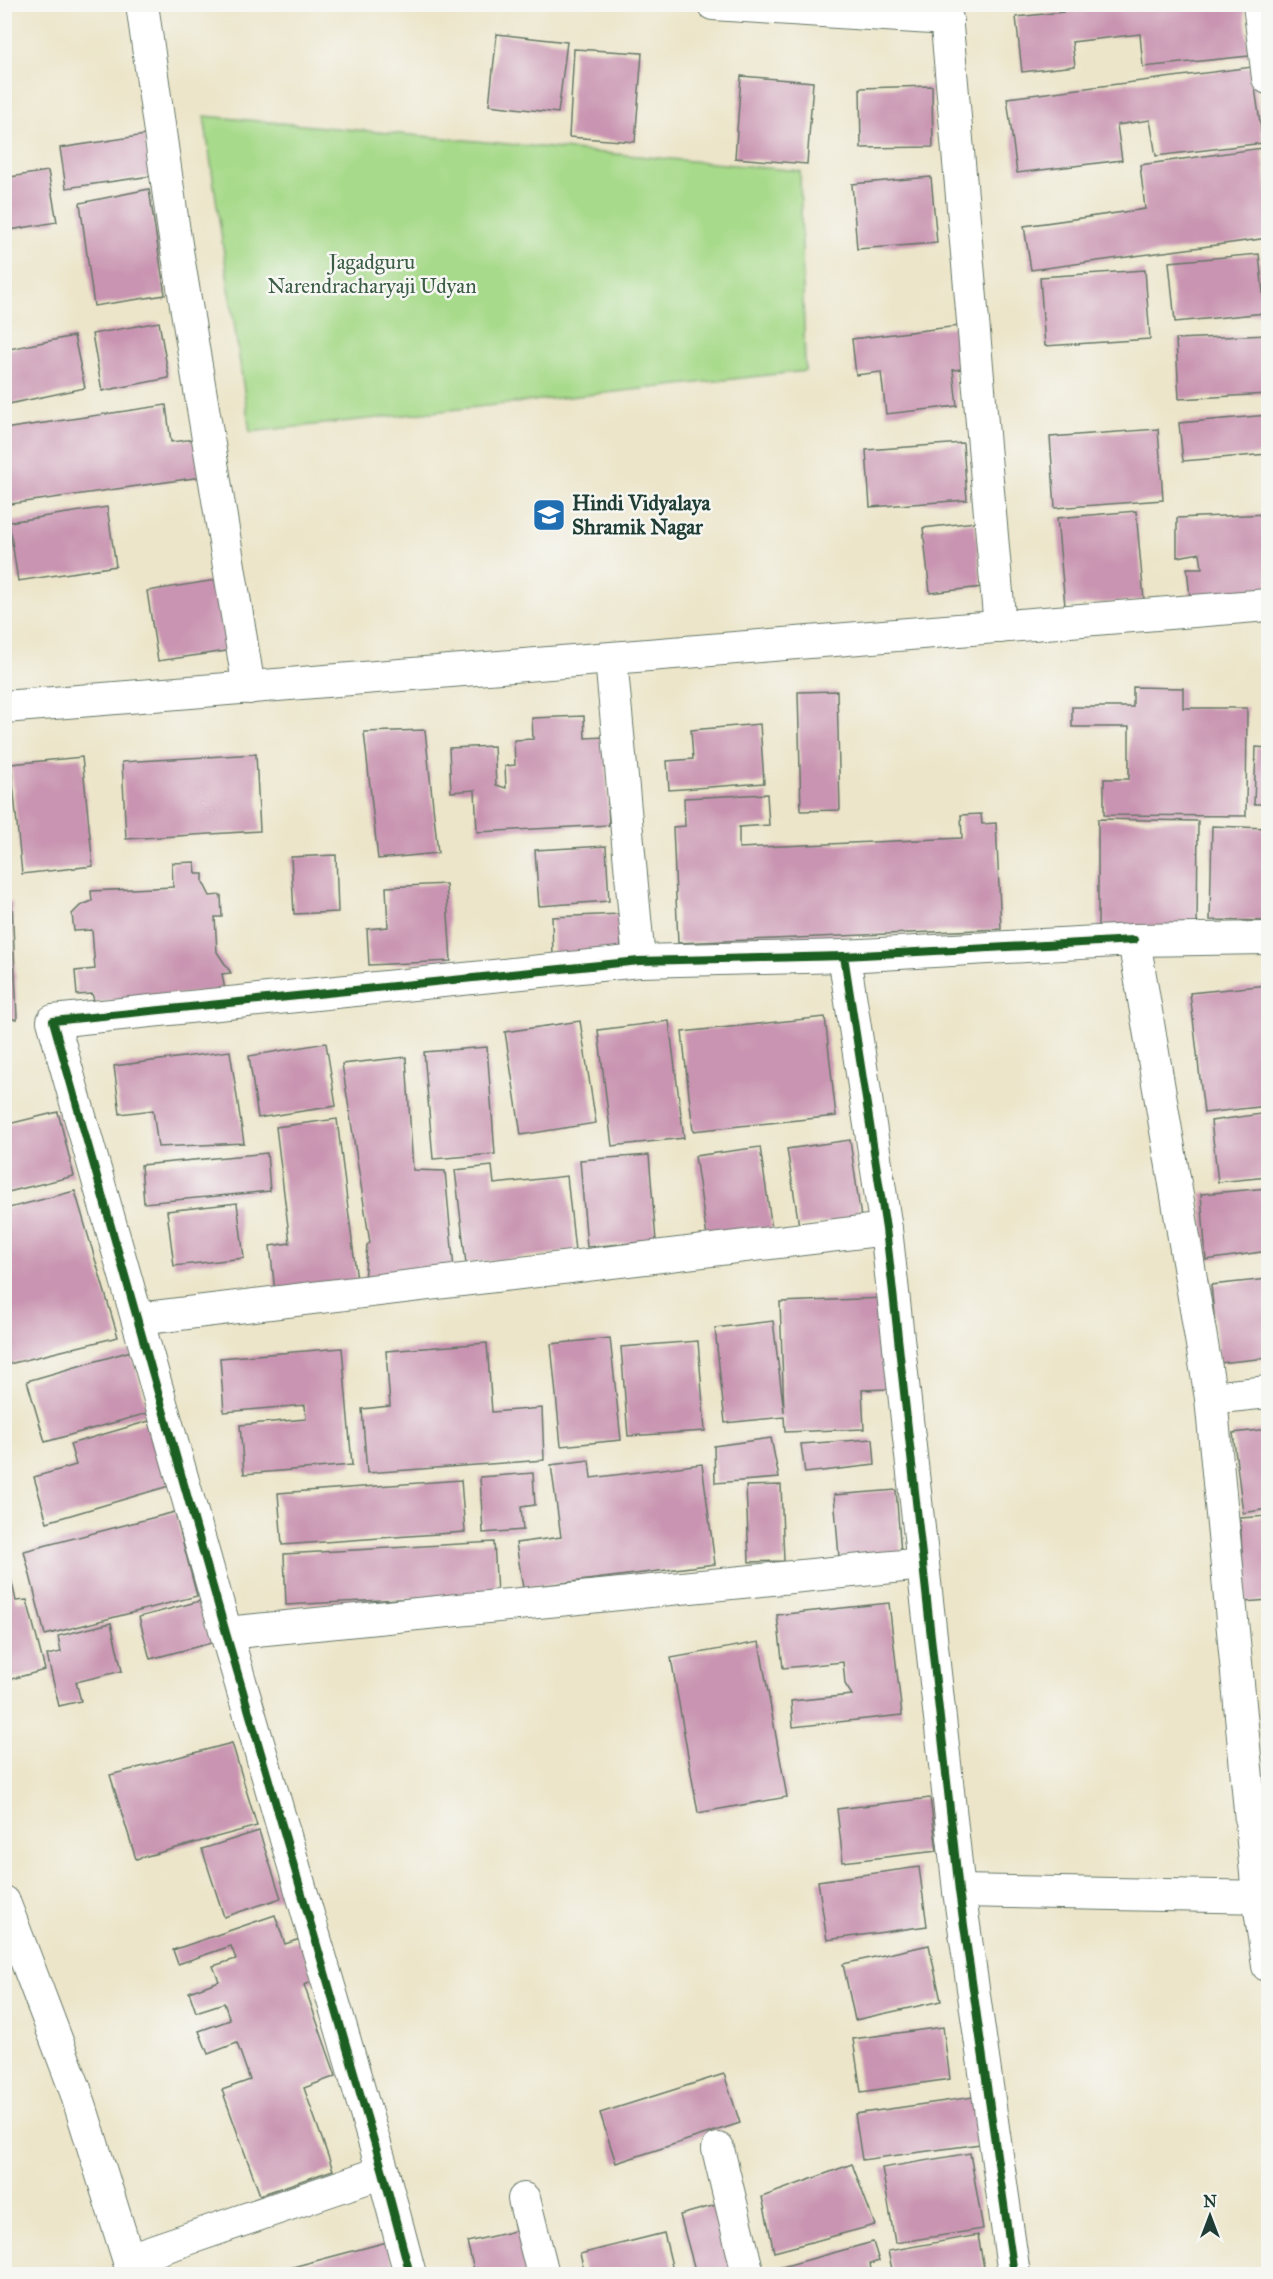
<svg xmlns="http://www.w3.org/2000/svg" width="1273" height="2279" font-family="'IM FELL Great Primer',serif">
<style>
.green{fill:#a7da8a;stroke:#638c5f;stroke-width:1.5}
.building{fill:#c994b1}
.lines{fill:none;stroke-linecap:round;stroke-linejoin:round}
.street-casing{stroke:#677868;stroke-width:34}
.street{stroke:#fff;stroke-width:32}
.cycleway-casing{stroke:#f6f6f2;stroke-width:11}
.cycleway{stroke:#1b5e20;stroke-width:8}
.labels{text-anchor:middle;stroke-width:5;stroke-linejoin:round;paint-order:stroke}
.park-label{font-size:21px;fill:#3a5c45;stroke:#f6f6f2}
.poi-label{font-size:21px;font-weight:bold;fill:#1f3d34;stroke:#f6f6f2;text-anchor:start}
</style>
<rect width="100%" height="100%" fill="#f6f6f2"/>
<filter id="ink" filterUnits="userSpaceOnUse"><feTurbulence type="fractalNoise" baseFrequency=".0167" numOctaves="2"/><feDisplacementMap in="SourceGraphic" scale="12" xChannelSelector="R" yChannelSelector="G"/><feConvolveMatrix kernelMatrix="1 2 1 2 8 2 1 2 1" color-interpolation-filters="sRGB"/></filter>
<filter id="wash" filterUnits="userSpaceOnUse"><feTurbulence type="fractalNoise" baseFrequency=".008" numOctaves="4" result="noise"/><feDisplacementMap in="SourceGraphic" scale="24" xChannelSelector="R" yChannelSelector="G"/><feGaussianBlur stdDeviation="1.35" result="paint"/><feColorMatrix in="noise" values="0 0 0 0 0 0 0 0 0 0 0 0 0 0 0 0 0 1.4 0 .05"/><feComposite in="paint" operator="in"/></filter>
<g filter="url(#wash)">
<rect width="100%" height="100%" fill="#ece5c9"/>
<!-- green -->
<path class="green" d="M 204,116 L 800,171 L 805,371 L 250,432 Z"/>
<g id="blocks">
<!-- building -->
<g class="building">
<path d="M 1063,4 L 1244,4 L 1249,56 L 1143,67 L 1140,34 L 1072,42 L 1075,66 L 1022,72 L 1016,17 L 1063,12 Z"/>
<path d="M 497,34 L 567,42 L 558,113 L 489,105 Z"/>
<path d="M 574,49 L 642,53 L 635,142 L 569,137 Z"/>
<path d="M 1252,67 L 1263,143 L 1156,156 L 1150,120 L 1117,125 L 1122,160 L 1017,173 L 1007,98 Z"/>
<path d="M 741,76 L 813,82 L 807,164 L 735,158 Z"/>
<path d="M 932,86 L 933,147 L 861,148 L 860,88 Z"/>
<path d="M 145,135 L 151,176 L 66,188 L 60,148 Z"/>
<path d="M 1262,148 L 1268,198 L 1268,238 L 1031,270 L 1024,226 L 1145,209 L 1140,165 Z"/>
<path d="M 48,171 L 57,222 L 4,231 L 4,178 Z"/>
<path d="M 931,177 L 937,243 L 857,249 L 852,184 Z"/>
<path d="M 149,189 L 165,295 L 94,306 L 80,203 Z"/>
<path d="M 1259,254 L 1265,313 L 1175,322 L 1169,262 Z"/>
<path d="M 1145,270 L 1150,339 L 1045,346 L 1040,277 Z"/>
<path d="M 159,322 L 169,378 L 102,391 L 92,334 Z"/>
<path d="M 967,325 L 972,368 L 953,370 L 957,406 L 886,414 L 881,372 L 856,375 L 852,339 Z"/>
<path d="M 1268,335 L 1268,394 L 1179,399 L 1176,339 Z"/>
<path d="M 74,336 L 85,388 L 4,405 L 4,350 Z"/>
<path d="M 166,405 L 171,442 L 195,439 L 201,477 L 4,505 L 4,429 Z"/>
<path d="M 1268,415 L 1268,454 L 1183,461 L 1179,423 Z"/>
<path d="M 1158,429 L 1163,500 L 1055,508 L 1050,437 Z"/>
<path d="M 963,443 L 967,500 L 870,507 L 866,450 Z"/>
<path d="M 107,507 L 116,566 L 18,581 L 9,522 Z"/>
<path d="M 1136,511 L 1144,600 L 1065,606 L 1057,518 Z"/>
<path d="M 1268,514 L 1268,593 L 1190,598 L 1187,568 L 1202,568 L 1200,553 L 1177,557 L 1177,518 Z"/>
<path d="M 975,522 L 982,587 L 930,593 L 923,528 Z"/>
<path d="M 222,579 L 233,650 L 158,661 L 147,591 Z"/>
<path d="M 1133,687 L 1183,688 L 1183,708 L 1247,708 L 1246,816 L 1104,815 L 1104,779 L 1129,779 L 1129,727 L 1072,727 L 1072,707 L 1133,707 Z"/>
<path d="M 837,691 L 840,810 L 801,811 L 798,692 Z"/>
<path d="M 584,716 L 585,738 L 605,737 L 609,825 L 477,832 L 475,790 L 451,792 L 449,748 L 494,746 L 496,785 L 506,788 L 505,766 L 515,765 L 514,740 L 533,739 L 532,718 Z"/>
<path d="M 760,724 L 764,783 L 669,790 L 667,761 L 693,759 L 691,730 Z"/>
<path d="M 425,730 L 438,853 L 378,859 L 364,732 Z"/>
<path d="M 1256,747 L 1268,748 L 1268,804 L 1254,804 Z"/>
<path d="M 256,754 L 260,831 L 126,839 L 122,762 Z"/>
<path d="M 82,757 L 93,866 L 22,874 L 11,764 Z"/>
<path d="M 767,794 L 769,825 L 739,827 L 739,848 L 962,838 L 961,815 L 981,814 L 982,824 L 996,823 L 1001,929 L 678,943 L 673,827 L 685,826 L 684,798 Z"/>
<path d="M 1098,819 L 1198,821 L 1197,928 L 1098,928 Z"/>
<path d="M 1212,826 L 1268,828 L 1268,921 L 1210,920 Z"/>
<path d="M 606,846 L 609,901 L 539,906 L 535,850 Z"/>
<path d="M 336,855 L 338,912 L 294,914 L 291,857 Z"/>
<path d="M 195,862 L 196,874 L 203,874 L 203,882 L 210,896 L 221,895 L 222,917 L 215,917 L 217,952 L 231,973 L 222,974 L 225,990 L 95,1003 L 92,994 L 77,995 L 75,971 L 95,969 L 92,930 L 74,931 L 72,914 L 80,906 L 92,901 L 91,891 L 173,887 L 172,863 Z"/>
<path d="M 446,884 L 451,961 L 369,965 L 367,929 L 388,927 L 386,887 Z"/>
<path d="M 4,902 L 12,902 L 17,1019 L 4,1019 Z"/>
<path d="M 620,914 L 621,956 L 553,959 L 552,917 Z"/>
<path d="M 1268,985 L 1268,1106 L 1204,1113 L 1190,993 Z"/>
<path d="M 825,1017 L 836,1116 L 693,1131 L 682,1032 Z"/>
<path d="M 580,1021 L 596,1123 L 521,1135 L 505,1032 Z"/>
<path d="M 669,1021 L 684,1138 L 612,1146 L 598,1030 Z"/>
<path d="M 326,1043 L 336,1106 L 258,1118 L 249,1056 Z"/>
<path d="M 487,1047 L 495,1154 L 433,1159 L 424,1052 Z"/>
<path d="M 230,1051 L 244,1143 L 158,1147 L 153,1110 L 120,1114 L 114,1066 Z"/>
<path d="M 406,1057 L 413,1170 L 445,1171 L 454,1270 L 364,1281 L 367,1245 L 370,1243 L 342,1064 Z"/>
<path d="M 58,1112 L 74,1176 L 4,1193 L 4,1125 Z"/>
<path d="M 1268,1113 L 1268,1177 L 1218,1182 L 1211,1121 Z"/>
<path d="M 337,1119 L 357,1281 L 275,1292 L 270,1246 L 290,1243 L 276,1127 Z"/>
<path d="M 850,1140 L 861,1218 L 799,1226 L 787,1149 Z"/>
<path d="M 760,1147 L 772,1229 L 707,1237 L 695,1156 Z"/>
<path d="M 267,1153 L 270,1191 L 144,1203 L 141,1165 Z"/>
<path d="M 649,1155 L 656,1241 L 587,1247 L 580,1160 Z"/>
<path d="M 492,1166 L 494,1184 L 567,1176 L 575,1251 L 466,1264 L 455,1170 Z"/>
<path d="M 1268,1188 L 1268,1251 L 1206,1260 L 1201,1194 Z"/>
<path d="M 75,1191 L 118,1337 L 5,1365 L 5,1209 Z"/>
<path d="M 237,1203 L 244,1258 L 174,1266 L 167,1211 Z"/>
<path d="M 1268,1279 L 1268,1358 L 1219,1363 L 1211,1285 Z"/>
<path d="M 886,1298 L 889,1389 L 862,1390 L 864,1429 L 785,1432 L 784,1417 L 725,1423 L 715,1328 L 773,1321 L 784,1412 L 780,1302 Z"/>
<path d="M 610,1338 L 621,1440 L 561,1446 L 551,1344 Z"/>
<path d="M 698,1341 L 705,1431 L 628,1436 L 621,1347 Z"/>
<path d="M 487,1343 L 492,1412 L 542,1408 L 544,1460 L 367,1473 L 362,1409 L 390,1406 L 386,1351 Z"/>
<path d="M 342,1348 L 352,1465 L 244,1474 L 240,1425 L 306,1419 L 305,1405 L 224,1412 L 220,1358 Z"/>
<path d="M 131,1351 L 148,1413 L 45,1442 L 27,1381 Z"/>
<path d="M 149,1421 L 169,1486 L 47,1522 L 34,1477 L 76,1465 L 70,1444 Z"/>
<path d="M 1268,1429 L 1268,1509 L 1243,1513 L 1233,1433 Z"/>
<path d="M 771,1438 L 779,1478 L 715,1483 L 714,1446 Z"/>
<path d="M 873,1439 L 875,1465 L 805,1473 L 801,1444 Z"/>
<path d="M 589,1460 L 591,1478 L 702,1464 L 715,1564 L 523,1588 L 516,1543 L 561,1537 L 551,1465 Z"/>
<path d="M 533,1473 L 535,1505 L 521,1507 L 523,1530 L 483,1533 L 480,1477 Z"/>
<path d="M 461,1480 L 465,1532 L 282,1545 L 278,1493 Z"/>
<path d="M 781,1485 L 784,1561 L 749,1562 L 746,1486 Z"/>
<path d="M 896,1490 L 901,1553 L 839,1557 L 834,1495 Z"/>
<path d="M 175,1512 L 197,1596 L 45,1635 L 24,1551 Z"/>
<path d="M 1268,1516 L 1268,1600 L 1245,1602 L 1240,1518 Z"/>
<path d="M 494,1542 L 497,1594 L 286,1605 L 284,1554 Z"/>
<path d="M 4,1560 L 7,1560 L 16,1601 L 27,1600 L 45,1670 L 4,1681 Z"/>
<path d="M 204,1600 L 215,1642 L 150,1659 L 139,1617 Z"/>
<path d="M 889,1603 L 902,1715 L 793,1727 L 791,1701 L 852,1695 L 845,1684 L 843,1662 L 783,1668 L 777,1615 Z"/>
<path d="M 111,1623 L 122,1671 L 76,1682 L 81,1701 L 59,1706 L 47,1655 L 61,1652 L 58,1636 Z"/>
<path d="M 759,1642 L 787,1797 L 698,1813 L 671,1658 Z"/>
<path d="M 232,1743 L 257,1826 L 136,1859 L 110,1775 Z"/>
<path d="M 930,1798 L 937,1851 L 843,1862 L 837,1809 Z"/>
<path d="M 259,1831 L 281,1898 L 224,1917 L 202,1849 Z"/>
<path d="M 919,1867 L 927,1926 L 827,1940 L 818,1881 Z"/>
<path d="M 275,1915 L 285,1944 L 300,1939 L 315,1981 L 304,1985 L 336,2076 L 304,2088 L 333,2170 L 260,2195 L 222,2090 L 250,2080 L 237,2043 L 208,2054 L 199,2031 L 230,2020 L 224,2003 L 196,2012 L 189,1992 L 219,1981 L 213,1966 L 236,1959 L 231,1946 L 178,1964 L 173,1950 Z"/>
<path d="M 929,1945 L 941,2001 L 855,2020 L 843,1964 Z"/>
<path d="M 943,2027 L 950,2079 L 861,2092 L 853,2039 Z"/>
<path d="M 724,2074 L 740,2123 L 616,2163 L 600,2113 Z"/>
<path d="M 973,2097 L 980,2144 L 862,2160 L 855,2114 Z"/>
<path d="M 970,2153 L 983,2229 L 895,2243 L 882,2168 Z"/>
<path d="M 852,2164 L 875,2225 L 774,2252 L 762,2197 Z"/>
<path d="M 723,2203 L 742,2274 L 696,2274 L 680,2215 Z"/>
<path d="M 519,2230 L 530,2273 L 475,2274 L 467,2242 Z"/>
<path d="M 664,2233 L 674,2274 L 585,2274 L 580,2254 Z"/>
<path d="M 978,2235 L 985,2274 L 893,2274 L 888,2251 Z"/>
<path d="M 387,2242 L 396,2274 L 287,2274 L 285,2269 Z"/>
<path d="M 873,2242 L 879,2261 L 870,2264 L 872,2274 L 780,2274 L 778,2268 Z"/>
</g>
</g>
</g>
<g filter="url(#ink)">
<use href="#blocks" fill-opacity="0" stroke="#677868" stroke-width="1.5"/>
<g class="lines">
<defs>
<g id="street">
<path d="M 142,4 L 174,232 L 249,688"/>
<path d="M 713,4 L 947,19"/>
<path d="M 945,4 L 1000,627"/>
<path d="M 1259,4 L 1268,78"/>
<path d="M 611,659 L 639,961"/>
<path d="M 4,707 L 1268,605"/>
<path d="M 1268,938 L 1134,940 L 1211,1398 L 1258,1895 L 1268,1966"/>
<path d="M 138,1319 L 886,1229"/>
<path d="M 1211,1398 L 1268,1392"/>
<path d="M 226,1633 L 923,1564"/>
<path d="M 959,1891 L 1268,1897"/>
<path d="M 4,1902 L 75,2089 L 133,2274"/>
<path d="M 718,2149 L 748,2274"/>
<path d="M 524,2199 L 543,2274"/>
<path d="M 129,2259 L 383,2172"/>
<path d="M 410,2274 L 383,2172 L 226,1633 L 53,1021 L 639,961 L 844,956"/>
<path d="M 1014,2274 L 959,1891 L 886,1229 L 844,956 L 1134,940"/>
</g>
</defs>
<!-- street casing -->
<use href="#street" class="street-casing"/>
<!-- street -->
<use href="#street" class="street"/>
<defs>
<g id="cycleway">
<path d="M 410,2274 L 383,2172 L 226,1633 L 53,1021 L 639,961 L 844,956"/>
<path d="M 1014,2274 L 959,1891 L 886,1229 L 844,956 L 1134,940"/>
</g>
</defs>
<!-- cycleway casing -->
<use href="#cycleway" class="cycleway-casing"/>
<!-- cycleway -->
<use href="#cycleway" class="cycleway"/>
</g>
</g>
<!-- icons -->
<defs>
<symbol id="school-square" viewBox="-11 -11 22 22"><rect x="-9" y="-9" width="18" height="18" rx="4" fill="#1f6fb2" stroke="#f6f6f2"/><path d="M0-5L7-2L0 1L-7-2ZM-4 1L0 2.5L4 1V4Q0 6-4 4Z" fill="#fff"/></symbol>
</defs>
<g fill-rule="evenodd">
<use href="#school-square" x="530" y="496" width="38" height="38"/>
</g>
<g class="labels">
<!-- park labels -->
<g class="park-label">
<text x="372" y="269">Jagadguru<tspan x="372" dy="24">Narendracharyaji Udyan</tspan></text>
</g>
<!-- poi labels -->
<g class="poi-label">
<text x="572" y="510">Hindi Vidyalaya<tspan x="572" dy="24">Shramik Nagar</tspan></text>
</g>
</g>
<!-- margin -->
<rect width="1273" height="2279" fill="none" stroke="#f6f6f2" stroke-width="24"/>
<!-- north arrow -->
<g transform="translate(1210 2216)" stroke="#f6f6f2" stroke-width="4.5" paint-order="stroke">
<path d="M0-4.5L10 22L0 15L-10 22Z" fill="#1f3d34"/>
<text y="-9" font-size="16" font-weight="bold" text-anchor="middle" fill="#1f3d34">N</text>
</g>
</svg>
